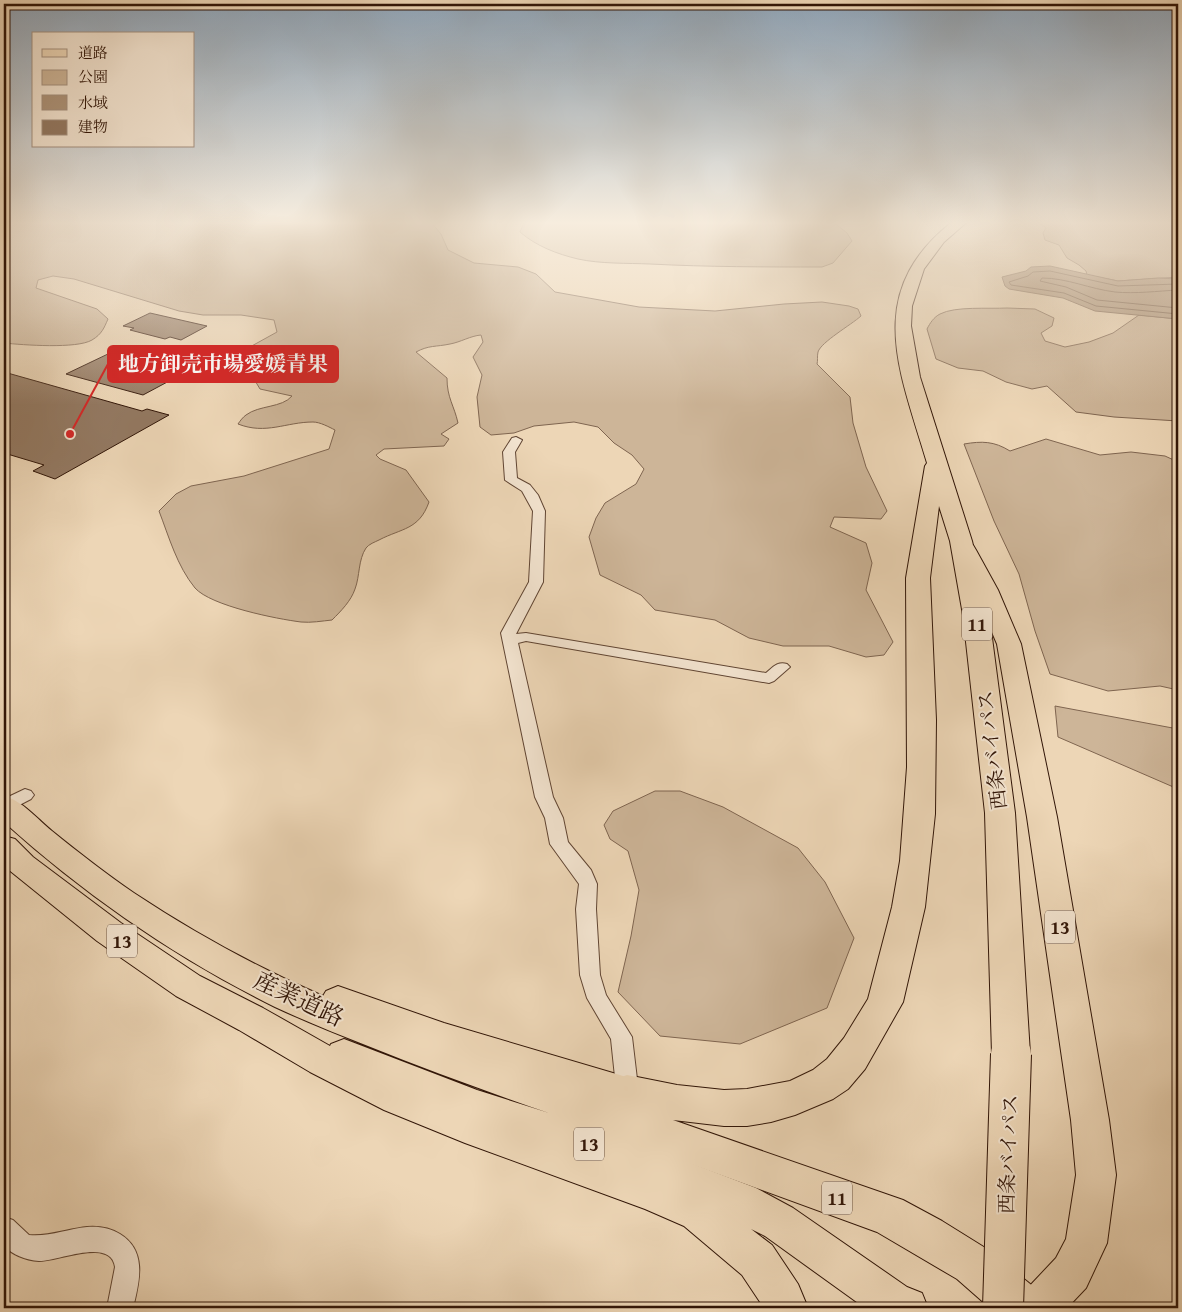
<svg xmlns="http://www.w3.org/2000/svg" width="1182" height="1312" font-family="'Gentium Book Plus','Noto Serif JP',serif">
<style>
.green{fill:#cdb598;stroke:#7f6550}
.water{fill:#ad947a;stroke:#7b614c}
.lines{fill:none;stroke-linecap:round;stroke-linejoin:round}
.shore{stroke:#6f5440;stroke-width:1}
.building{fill:#937962;stroke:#311507}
.minor-casing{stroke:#604533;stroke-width:2}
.primary-casing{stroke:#311507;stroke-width:2}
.trunk-casing{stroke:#311507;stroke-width:2}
.minor{fill:#f3e4d0;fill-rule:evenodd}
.primary{fill:#edd6b6;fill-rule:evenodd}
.trunk{fill:#edd6b6;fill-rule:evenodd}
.trunk-bridge-casing{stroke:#311507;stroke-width:42;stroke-linecap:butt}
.trunk-bridge{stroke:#edd6b6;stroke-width:40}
.labels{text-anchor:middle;stroke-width:4;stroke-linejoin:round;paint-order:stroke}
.shield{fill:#f3e4d0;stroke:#6b5343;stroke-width:1}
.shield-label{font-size:19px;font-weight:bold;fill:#311507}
.street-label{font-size:20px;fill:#311507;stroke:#f3e4d0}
.near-street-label{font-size:24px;fill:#311507;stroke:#f3e4d0}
.leader{fill:none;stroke:#d62828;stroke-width:2}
.callout-dot{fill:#d62828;stroke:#f3e4d0;stroke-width:2}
.callout{fill:#d62828;stroke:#d62828;stroke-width:2}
.callout-label{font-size:21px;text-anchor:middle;font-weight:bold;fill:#fff}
</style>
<rect width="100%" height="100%" fill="#edd6b6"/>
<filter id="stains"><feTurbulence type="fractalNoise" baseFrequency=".004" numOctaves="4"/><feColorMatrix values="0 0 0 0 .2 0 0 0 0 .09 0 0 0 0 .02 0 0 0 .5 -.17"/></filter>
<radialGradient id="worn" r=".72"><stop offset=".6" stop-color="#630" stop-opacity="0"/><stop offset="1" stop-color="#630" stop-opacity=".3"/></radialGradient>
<!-- green -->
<g class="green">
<path d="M 4,222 L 431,222 L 441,234 L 448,250 L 474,263 L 518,267 L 536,274 L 555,292 L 639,307 L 715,311 L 784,304 L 822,302 L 849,306 L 858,309 L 861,316 C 851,325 821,342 818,352 C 817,356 818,361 817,364 L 850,397 L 853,423 L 866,467 L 887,511 L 881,519 L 834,517 L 830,527 L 866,543 L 872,563 L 866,590 L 893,642 L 884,655 L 866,657 L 829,646 L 783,646 L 749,638 L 715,620 L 655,610 L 641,595 L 600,575 L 589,537 L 596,518 L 605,503 L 636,484 L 644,469 L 632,455 L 614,443 L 598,427 L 574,422 L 534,426 L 514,433 L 491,435 L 480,427 L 477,397 L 482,375 L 473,357 L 483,342 L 481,335 C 470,336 461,342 450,344 C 436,347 429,345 416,352 L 447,378 C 447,398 454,405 458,423 L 441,434 L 449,439 L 444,446 L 384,449 L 376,455 L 380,459 L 406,470 L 429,502 C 419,530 402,528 379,540 C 375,542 369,544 366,548 C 358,560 360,576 355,589 C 351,601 341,611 332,620 C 322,621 311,623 301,622 C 277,619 211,606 195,588 C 177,566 169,537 159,511 L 176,494 L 191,486 L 244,476 L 329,449 L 335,430 C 329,427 320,422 313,422 C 286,422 266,435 238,424 C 240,421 243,417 246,415 C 259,405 282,408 292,396 L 260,389 L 251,374 L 234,367 L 230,358 L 277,332 L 274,320 L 241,315 L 203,315 L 179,311 L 74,279 L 53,276 L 38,280 L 36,288 L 97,309 L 108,319 C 104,328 102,334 92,340 C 77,349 23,345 4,343 Z"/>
<path d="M 524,222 L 833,222 L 847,233 L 852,241 L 833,263 L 822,267 C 765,267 708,267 650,264 C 627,263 601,264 578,259 C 557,254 536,246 520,232 Z"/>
<path d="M 1039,222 L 1178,222 L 1178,277 L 1118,281 L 1087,275 L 1086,271 L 1079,265 L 1067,258 L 1059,245 L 1045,240 L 1043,233 L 1046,228 Z"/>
<path d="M 1007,308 L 1035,309 L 1054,318 L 1052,326 L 1041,333 L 1045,341 L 1065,347 L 1089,342 L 1113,333 L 1139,315 L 1178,319 L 1178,421 L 1114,417 L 1076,412 L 1047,386 L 1032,389 L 1006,382 L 983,371 L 958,368 L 936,359 L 927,329 C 930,323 934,317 940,314 C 955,306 989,309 1007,308 Z"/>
<path d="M 1046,439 L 1100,455 L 1131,452 L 1165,456 L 1178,462 L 1178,690 L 1160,686 L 1108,691 L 1050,674 L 1035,631 L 1019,574 L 994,521 L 964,444 C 982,441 994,441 1010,451 Z"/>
<path d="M 1055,706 L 1178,729 L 1178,789 L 1058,737 Z"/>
<path d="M 655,791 L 680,791 L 723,807 L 798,848 L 825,882 L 854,938 L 827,1008 L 740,1044 L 660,1036 L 618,992 L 631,936 L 639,890 L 628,851 L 610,839 L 604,825 L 613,811 Z"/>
</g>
<!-- water -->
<path class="water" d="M 1050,266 L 1118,281 L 1158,278 L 1178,279 L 1178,319 L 1095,311 L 1063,298 L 1009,289 L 1005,286 L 1002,277 L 1026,271 L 1031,267 Z"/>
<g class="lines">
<!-- shore -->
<g class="shore">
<path d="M 1178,284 L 1118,286 L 1050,271 L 1033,272 L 1028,276 L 1009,282 L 1011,285 L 1064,293 L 1096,306 L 1178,314"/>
<path d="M 1178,290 C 1158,291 1135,294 1115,292 C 1090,289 1067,278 1042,278 L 1040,281 L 1066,287 L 1097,300 L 1178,308"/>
</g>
</g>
<!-- building -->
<g class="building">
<path d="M 150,313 L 207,326 L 181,340 L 170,337 L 165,339 L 130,330 L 134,328 L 123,326 Z"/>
<path d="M 110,353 L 186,372 L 143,395 L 66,374 Z"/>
<path d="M 4,372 L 142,411 L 147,409 L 169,415 L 55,479 L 33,471 L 44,465 L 4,453 Z"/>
</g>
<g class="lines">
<defs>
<g id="minor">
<path d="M 516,437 L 522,440 L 515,452 L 517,478 L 530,485 L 538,495 L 545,511 L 543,582 L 516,634 L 526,633 L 766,673 C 773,667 778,661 787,664 L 790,667 L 774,681 L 769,683 L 526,641 L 518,643 L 553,797 L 563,818 L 568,842 L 591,870 L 597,884 L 596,909 L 600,975 L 606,995 L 632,1037 L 639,1096 L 636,1103 L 628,1106 L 620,1103 L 617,1096 L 611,1039 L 587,998 L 580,975 L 576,909 L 579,884 L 550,844 L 545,818 L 535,797 L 501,633 L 529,582 L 533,511 L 522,491 L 505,480 L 503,452 L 512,438 Z"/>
<path d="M 25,789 L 31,791 L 34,795 L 31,799 L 4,813 L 4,799 Z"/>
<path d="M 4,1217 L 13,1220 L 29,1235 C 49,1237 67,1229 87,1227 C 99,1226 110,1228 120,1234 C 148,1251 139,1283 133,1308 L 107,1308 L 115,1267 C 111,1237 58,1261 39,1261 C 26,1260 13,1255 4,1246 Z"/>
</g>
<g id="primary">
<path d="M 965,543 L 973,545 L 976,550 L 998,590 L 1021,644 L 1057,817 L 1109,1120 L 1116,1175 L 1107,1243 L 1086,1288 L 1067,1308 L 1017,1308 L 1023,1293 L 1056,1258 L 1066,1239 L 1076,1175 L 1071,1120 L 1027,817 L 997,644 L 974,590 L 954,550 L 957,545 Z"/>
<path d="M 4,796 C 23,801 37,819 52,831 C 78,852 106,874 134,893 C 193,932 258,968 323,996 L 326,991 L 338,986 L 444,1023 L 640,1081 L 646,1093 L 640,1105 L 634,1107 L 644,1112 L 650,1124 L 644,1136 L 633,1141 L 756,1188 L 793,1208 L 907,1287 L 922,1293 L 928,1308 L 865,1308 L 765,1236 L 751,1229 L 772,1245 L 798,1284 L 808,1308 L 764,1308 L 742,1275 L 684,1226 L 645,1209 L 465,1143 L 384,1110 L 310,1072 L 239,1030 L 176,996 L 97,941 L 4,866 L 4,836 L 15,839 L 33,857 L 121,923 L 200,976 L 263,1008 L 330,1046 L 331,1044 L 344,1039 L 477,1090 L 549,1113 C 488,1092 428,1070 368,1046 C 337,1034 305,1021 275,1007 C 176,958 85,895 4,822 Z"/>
</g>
<path id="trunk" d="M 952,222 L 967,222 L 944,242 L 924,269 L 912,306 L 911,326 L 920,377 L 972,541 L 989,615 L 1015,813 L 1030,1054 L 1024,1066 L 1011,1071 L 998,1066 L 992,1054 L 985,813 L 963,615 L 950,541 L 939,506 L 930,578 L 936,720 L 935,814 L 925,907 L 903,1002 L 865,1069 L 848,1089 L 833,1099 L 795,1115 L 771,1122 L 747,1126 L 724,1126 L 673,1120 L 903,1200 L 942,1221 L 987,1249 L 1040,1292 L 1046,1308 L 990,1308 L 957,1279 L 877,1232 L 617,1137 L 611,1124 L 617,1111 L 622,1109 L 613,1106 L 608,1093 L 613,1080 L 627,1075 L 677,1085 L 724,1090 L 747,1089 L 790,1081 L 813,1070 L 827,1059 L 844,1038 L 868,999 L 892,907 L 900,861 L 907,767 L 906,578 L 925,466 L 927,463 C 900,371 862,293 952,222 Z"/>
</defs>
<!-- minor casing -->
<use href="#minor" class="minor-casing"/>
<!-- primary casing -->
<use href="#primary" class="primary-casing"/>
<!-- trunk casing -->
<use href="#trunk" class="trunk-casing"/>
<!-- minor -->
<use href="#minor" class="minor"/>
<!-- primary -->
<use href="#primary" class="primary"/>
<!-- trunk -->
<use href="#trunk" class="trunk"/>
<defs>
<path id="trunk-bridge" d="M 1003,1308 L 1011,1054"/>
</defs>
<!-- trunk-bridge casing -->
<use href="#trunk-bridge" class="trunk-bridge-casing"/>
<!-- trunk-bridge -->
<use href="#trunk-bridge" class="trunk-bridge"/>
</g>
<!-- sky -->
<linearGradient id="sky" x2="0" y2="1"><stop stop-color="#90a7bc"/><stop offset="0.55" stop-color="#f7edde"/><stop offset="1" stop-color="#f7edde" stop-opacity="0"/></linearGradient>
<rect width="1182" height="405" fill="url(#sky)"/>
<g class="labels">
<!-- shield labels -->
<g class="shield">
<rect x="962" y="607.5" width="30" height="33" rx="4"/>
<rect x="1045" y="910.5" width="30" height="33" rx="4"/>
<rect x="107" y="924.5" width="30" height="33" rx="4"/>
<rect x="574" y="1127.5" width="30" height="33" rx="4"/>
<rect x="822" y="1181.5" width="30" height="33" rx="4"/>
</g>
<g class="shield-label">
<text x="977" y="631">11</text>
<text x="1060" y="934">13</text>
<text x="122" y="948">13</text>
<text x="589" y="1151">13</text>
<text x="837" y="1205">11</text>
</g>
<!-- street labels -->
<g class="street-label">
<text transform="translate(992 750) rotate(-97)" y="7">西条バイパス</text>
<text transform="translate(1008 1154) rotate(-88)" y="7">西条バイパス</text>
</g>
<!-- near-street labels -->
<g class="near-street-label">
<text transform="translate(299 999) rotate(25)" y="8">産業道路</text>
</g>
</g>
<!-- callouts -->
<path class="leader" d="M70 434L108 364"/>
<circle class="callout-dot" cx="70" cy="434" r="5"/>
<rect class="callout" x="108" y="346" width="230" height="36" rx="5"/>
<g class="callout-label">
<text x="223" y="371">地方卸売市場愛媛青果</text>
</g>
<!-- margin -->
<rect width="1182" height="1312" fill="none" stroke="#edd6b6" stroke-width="20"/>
<rect x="5" y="5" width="1172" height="1302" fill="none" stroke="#311507" stroke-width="2.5"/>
<rect x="10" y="10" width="1162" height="1292" fill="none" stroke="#311507"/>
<!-- legend -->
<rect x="32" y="32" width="162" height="115" fill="#f3e4d0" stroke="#a59180"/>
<rect x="42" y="49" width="25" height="8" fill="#edd6b6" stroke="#a59180"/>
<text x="78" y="58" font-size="15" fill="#311507">道路</text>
<rect x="42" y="70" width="25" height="15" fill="#cdb598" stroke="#a59180"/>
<text x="78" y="82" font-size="15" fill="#311507">公園</text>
<rect x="42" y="95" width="25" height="15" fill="#ad947a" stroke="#a59180"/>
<text x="78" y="108" font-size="15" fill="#311507">水域</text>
<rect x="42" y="120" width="25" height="15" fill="#937962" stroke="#a59180"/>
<text x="78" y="132" font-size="15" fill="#311507">建物</text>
<rect width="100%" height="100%" filter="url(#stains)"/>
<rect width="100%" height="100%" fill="url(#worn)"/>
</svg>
